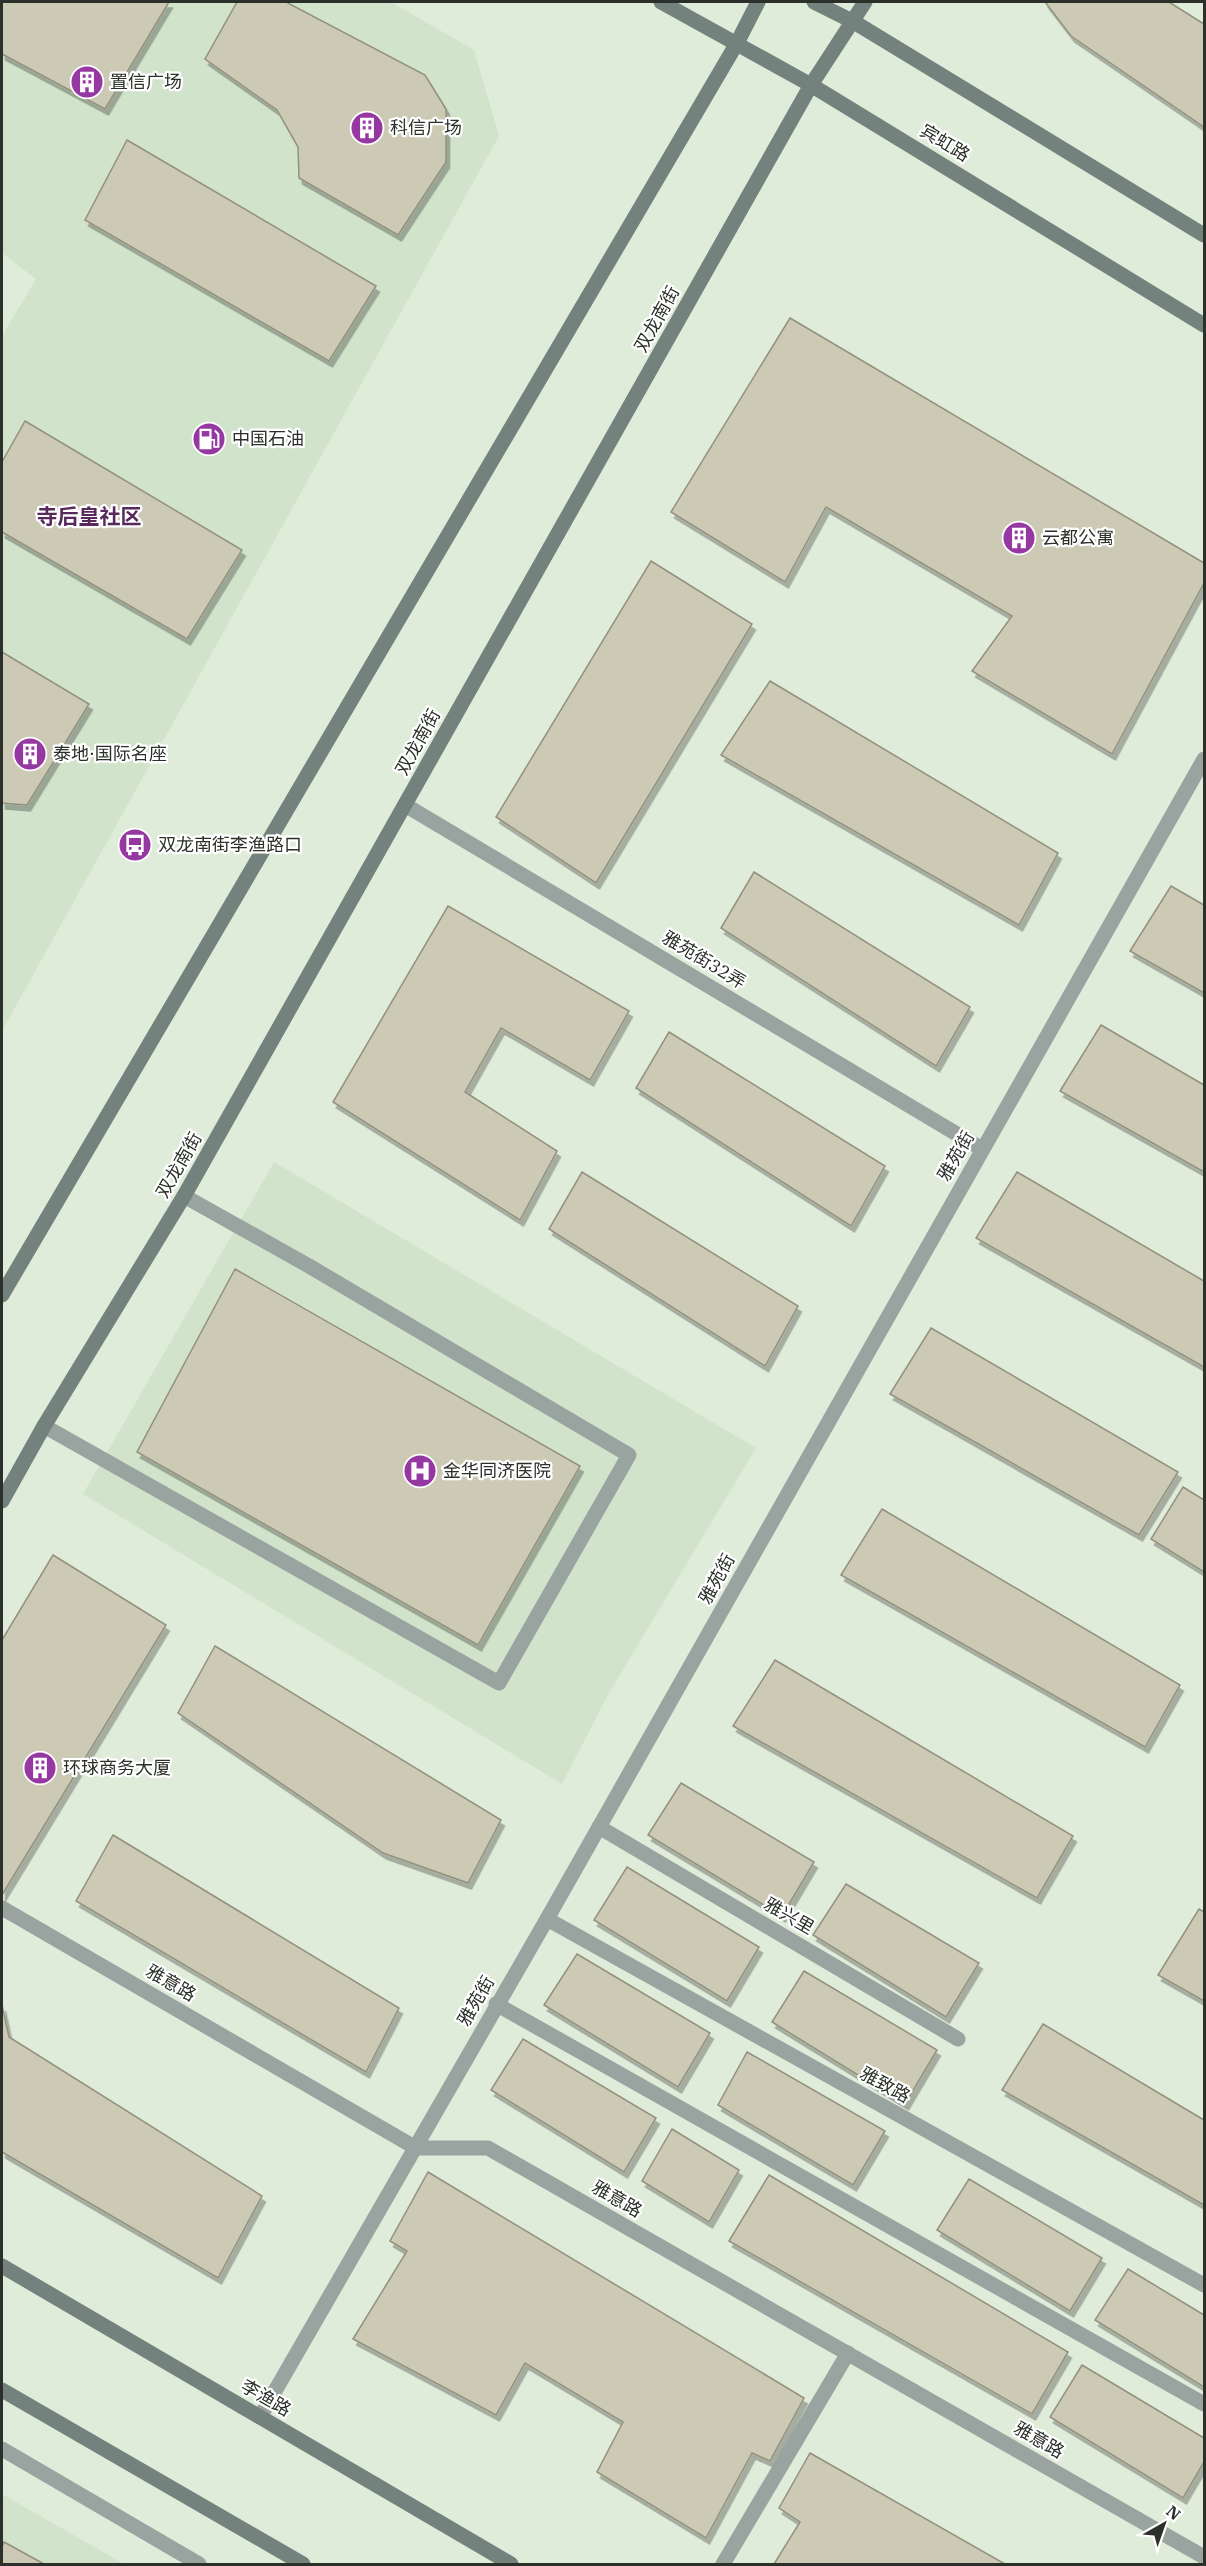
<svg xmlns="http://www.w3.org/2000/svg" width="1206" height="2566" font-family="'IBM Plex Serif','Noto Sans SC',serif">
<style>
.built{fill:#d1e3cb}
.building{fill:#cccab5;stroke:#93917e;stroke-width:1.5;filter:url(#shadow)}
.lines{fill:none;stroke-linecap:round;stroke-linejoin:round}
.lane{stroke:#99a3a0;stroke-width:15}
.street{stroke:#99a3a0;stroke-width:15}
.secondary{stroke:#73827d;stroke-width:15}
.labels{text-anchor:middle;stroke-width:4.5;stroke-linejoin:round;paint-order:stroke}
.poi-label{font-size:18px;fill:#2b302a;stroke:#fff;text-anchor:start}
.street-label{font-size:18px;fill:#2b302a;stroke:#fff}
.quarter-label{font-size:21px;font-weight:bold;fill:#57295c;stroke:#fff}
</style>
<defs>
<filter id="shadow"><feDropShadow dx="3.5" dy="6" stdDeviation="0" flood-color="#0004"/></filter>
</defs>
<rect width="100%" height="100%" fill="#dfecda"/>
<!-- built -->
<g class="built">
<path d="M 2,2 L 391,2 L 474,50 L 499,136 L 2,1031 L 2,336 L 36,279 L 2,253 Z"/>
<path d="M 274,1162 L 756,1448 L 609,1693 L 562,1784 L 83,1494 Z"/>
<path d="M 2,2494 L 124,2564 L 2,2564 Z"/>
</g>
<!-- building -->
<g class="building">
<path d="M 2,2 L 169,2 L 105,109 L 2,54 Z"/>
<path d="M 237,2 L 286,2 L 425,75 L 446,109 L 446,162 L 398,235 L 299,178 L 298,147 L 277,110 L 205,59 Z"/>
<path d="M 1045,2 L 1169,2 L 1204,24 L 1204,127 L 1071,36 Z"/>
<path d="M 127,140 L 376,286 L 329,361 L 85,220 Z"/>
<path d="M 790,318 L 1204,563 L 1204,583 L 1112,754 L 972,671 L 1012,616 L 826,507 L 785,582 L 671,512 Z"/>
<path d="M 25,421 L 242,550 L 187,639 L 2,532 L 2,462 Z"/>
<path d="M 651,561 L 752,624 L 596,883 L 496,817 Z"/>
<path d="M 2,652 L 89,704 L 27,805 L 2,803 Z"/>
<path d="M 770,681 L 1058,853 L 1019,925 L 721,755 Z"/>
<path d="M 754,872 L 970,1007 L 936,1066 L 721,928 Z"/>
<path d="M 1171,886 L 1204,905 L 1204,993 L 1130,951 Z"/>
<path d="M 448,906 L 629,1011 L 590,1080 L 501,1028 L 465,1092 L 557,1151 L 520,1220 L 333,1102 Z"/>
<path d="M 1101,1025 L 1204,1085 L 1204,1172 L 1060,1091 Z"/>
<path d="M 669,1032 L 885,1166 L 851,1226 L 636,1088 Z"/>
<path d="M 582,1172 L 798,1306 L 765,1366 L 549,1229 Z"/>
<path d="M 1017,1172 L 1204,1281 L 1204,1367 L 976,1238 Z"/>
<path d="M 235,1269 L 580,1466 L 478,1645 L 137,1452 Z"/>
<path d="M 931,1328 L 1178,1472 L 1139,1535 L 890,1394 Z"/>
<path d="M 1183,1487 L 1204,1500 L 1204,1572 L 1151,1539 Z"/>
<path d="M 882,1509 L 1180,1685 L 1145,1747 L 841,1575 Z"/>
<path d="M 53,1555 L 166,1625 L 2,1895 L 2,1640 Z"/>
<path d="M 215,1646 L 501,1820 L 468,1883 L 383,1853 L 178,1713 Z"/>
<path d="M 775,1660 L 1073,1836 L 1037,1898 L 733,1726 Z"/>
<path d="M 681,1783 L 814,1862 L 782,1916 L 648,1835 Z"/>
<path d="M 113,1835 L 399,2008 L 366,2072 L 76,1901 Z"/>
<path d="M 627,1867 L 759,1947 L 727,2001 L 594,1920 Z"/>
<path d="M 846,1884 L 979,1963 L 946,2017 L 813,1935 Z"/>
<path d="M 1199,1909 L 1204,1912 L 1204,2001 L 1158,1975 Z"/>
<path d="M 577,1954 L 710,2033 L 678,2087 L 544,2005 Z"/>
<path d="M 804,1971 L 937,2050 L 905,2104 L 772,2022 Z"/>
<path d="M 2,2005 L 9,2037 L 262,2196 L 218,2278 L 2,2152 Z"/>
<path d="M 1043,2024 L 1204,2120 L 1204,2205 L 1002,2090 Z"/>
<path d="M 523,2039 L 656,2118 L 624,2172 L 491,2090 Z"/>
<path d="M 747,2052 L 885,2131 L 853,2185 L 718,2105 Z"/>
<path d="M 672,2129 L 739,2170 L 709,2222 L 642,2181 Z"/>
<path d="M 428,2172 L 804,2398 L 770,2461 L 752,2453 L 706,2538 L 597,2472 L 623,2422 L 525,2363 L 496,2415 L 353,2339 L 407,2251 L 390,2241 Z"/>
<path d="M 769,2175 L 1068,2352 L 1032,2414 L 729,2241 Z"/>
<path d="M 969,2179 L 1102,2258 L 1070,2311 L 937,2230 Z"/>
<path d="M 1128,2269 L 1204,2315 L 1204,2387 L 1095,2320 Z"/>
<path d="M 1082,2365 L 1204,2438 L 1204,2462 L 1183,2498 L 1050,2417 Z"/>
<path d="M 810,2453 L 1005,2564 L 774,2564 L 800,2522 L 779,2508 Z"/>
<path d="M 4,2542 L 44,2564 L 2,2564 L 2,2547 Z"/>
</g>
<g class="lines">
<!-- lane -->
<g class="lane">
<path d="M 405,805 L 982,1149"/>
<path d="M 44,1426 L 499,1683 L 629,1455 L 309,1266 L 184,1196"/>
<path d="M 599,1827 L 958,2039"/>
<path d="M 2,1908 L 416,2148 L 488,2148 L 1204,2557"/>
<path d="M 547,1919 L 1204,2285"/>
<path d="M 496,2004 L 1204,2404"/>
<path d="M 2,2449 L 199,2564"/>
<path d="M 723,2564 L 848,2353"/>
</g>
<!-- street -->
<path class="street" d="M 260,2417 L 547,1919 L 1204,759"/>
<!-- secondary -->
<g class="secondary">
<path d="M 661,2 L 811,85 L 1204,325"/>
<path d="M 814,2 L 854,22 L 1204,235"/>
<path d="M 2,1295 L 737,43 L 758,2"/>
<path d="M 2,1501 L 44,1426 L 184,1196 L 811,85 L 865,2"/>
<path d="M 2,2266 L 511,2564"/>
<path d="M 2,2390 L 303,2564"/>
</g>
</g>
<!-- icons -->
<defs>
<symbol id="building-disc" viewBox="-11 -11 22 22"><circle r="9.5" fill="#9638a1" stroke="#fff"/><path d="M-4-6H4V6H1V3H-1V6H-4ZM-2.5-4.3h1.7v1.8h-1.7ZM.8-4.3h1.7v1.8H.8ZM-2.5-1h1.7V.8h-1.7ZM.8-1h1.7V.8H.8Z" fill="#fff"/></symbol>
<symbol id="fuel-disc" viewBox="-11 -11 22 22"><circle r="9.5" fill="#9638a1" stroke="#fff"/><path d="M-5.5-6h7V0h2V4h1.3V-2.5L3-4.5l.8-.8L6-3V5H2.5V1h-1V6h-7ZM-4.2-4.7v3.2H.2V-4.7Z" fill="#fff"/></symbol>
<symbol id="bus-disc" viewBox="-11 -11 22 22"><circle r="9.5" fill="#9638a1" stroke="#fff"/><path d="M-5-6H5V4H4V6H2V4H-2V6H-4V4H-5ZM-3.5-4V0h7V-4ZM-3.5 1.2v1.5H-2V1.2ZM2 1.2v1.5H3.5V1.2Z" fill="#fff"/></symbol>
<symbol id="hospital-disc" viewBox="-11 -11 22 22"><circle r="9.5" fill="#9638a1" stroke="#fff"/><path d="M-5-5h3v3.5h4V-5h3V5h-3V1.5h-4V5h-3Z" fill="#fff"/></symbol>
</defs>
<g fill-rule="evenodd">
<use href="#building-disc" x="68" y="63" width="38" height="38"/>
<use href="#building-disc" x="348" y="109" width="38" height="38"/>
<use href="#fuel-disc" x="190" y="420" width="38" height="38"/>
<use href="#building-disc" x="1000" y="519" width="38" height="38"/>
<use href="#building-disc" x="11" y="735" width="38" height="38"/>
<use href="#bus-disc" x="116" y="826" width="38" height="38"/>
<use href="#hospital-disc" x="401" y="1452" width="38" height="38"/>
<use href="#building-disc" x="21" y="1749" width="38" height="38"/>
</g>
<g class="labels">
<!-- poi labels -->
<g class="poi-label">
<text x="110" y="88">置信广场</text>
<text x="390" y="134">科信广场</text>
<text x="232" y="445">中国石油</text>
<text x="1042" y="544">云都公寓</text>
<text x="53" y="760">泰地·国际名座</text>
<text x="158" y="851">双龙南街李渔路口</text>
<text x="443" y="1477">金华同济医院</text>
<text x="63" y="1774">环球商务大厦</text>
</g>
<!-- street labels -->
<g class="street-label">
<text transform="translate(945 143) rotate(31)" y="6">宾虹路</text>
<text transform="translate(657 319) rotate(-61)" y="6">双龙南街</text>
<text transform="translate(418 742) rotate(-61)" y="6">双龙南街</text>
<text transform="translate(704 960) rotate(31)" y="6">雅苑街32弄</text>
<text transform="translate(956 1156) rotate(-60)" y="6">雅苑街</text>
<text transform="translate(179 1165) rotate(-60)" y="6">双龙南街</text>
<text transform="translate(717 1579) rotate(-61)" y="6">雅苑街</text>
<text transform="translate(789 1916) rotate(30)" y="6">雅兴里</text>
<text transform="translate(171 1983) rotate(30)" y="6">雅意路</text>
<text transform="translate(476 2001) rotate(-60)" y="6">雅苑街</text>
<text transform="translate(885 2085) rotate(29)" y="6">雅致路</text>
<text transform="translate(617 2199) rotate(30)" y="6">雅意路</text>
<text transform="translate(266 2398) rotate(30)" y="6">李渔路</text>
<text transform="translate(1039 2440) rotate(30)" y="6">雅意路</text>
</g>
<!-- quarter labels -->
<g class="quarter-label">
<text x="89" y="524">寺后皇社区</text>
</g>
</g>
<!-- border -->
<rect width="1206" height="2566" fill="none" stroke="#2b302a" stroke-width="6"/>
<!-- north arrow -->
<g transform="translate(1164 2524) rotate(40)" stroke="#ffffff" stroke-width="4.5" paint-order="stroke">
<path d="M0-4.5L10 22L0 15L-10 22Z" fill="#2b302a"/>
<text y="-9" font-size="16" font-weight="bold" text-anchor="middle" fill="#2b302a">N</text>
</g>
</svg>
